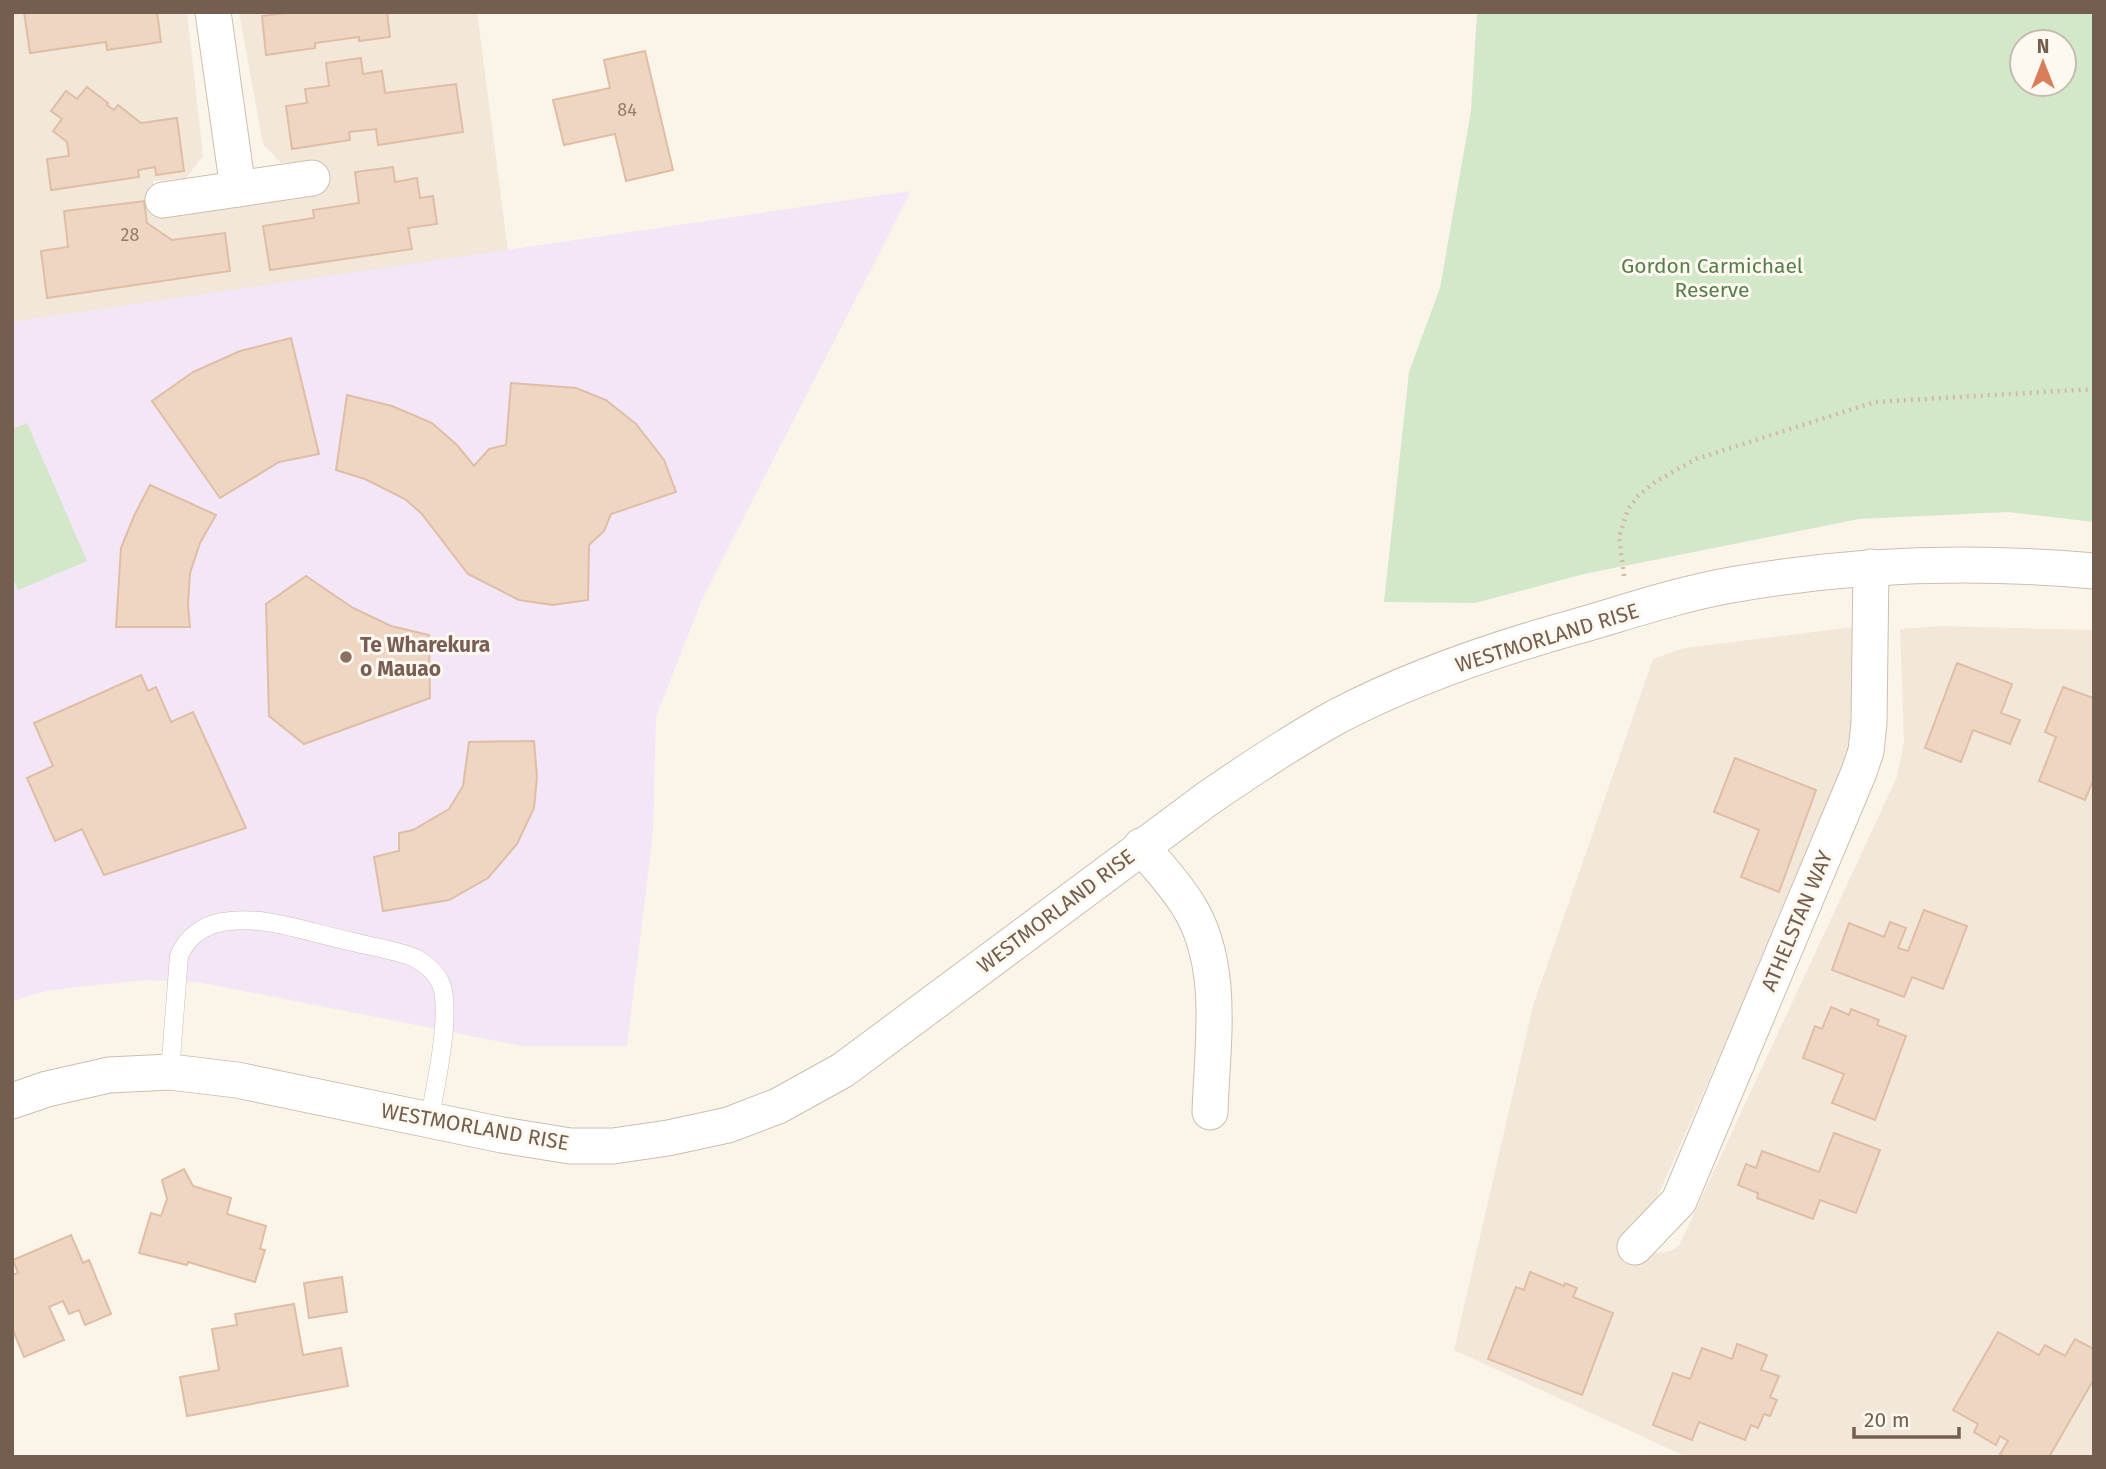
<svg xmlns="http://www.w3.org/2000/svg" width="2106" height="1469" font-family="'Fira Sans',sans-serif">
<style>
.residential{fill:#f2e7d8}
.education{fill:#f2e6f7}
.green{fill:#d3e7c9;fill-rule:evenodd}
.building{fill:#eed6c3;stroke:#dfbea5;stroke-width:2}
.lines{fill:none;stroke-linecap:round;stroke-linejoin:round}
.service-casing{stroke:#ccbeb0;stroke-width:19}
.minor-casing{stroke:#ccbeb0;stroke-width:37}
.path{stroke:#d3baa6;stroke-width:4.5;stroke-dasharray:2 5;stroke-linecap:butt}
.service{stroke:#fff;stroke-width:18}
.minor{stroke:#fff;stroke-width:35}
.education-dot{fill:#8d6e63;stroke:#fef9f0;stroke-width:2.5}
.labels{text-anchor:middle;stroke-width:6;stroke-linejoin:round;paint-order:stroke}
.number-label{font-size:18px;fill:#927c6c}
.park-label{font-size:21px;fill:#577d4b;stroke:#fef9f0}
.street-label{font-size:21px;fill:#735e4f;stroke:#fef9f0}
.education-label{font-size:21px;font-weight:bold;fill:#785e54;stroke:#fef9f0;text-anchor:start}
</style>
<rect width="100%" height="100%" fill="#fbf5e9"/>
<!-- residential -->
<g class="residential">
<path d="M 12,12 L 187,12 L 203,156 L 186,178 L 153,181 L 158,213 L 312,161 L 281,163 L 263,144 L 239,12 L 477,12 L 508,251 L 12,322 Z"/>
<path d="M 1940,626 L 2094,630 L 2094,1457 L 1687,1457 L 1454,1350 L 1533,1006 L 1653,659 L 1684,648 L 1854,627 L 1853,734 L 1840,782 L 1645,1225 L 1648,1250 L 1657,1253 L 1671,1251 L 1679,1246 L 1897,777 L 1904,742 L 1900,629 Z"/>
</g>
<!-- education -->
<path class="education" d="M 911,191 L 703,597 L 656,717 L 653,833 L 627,1046 L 522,1046 L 198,982 L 144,980 L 50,990 L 12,1001 L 12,322 Z"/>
<!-- green -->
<g class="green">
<path d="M 1477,12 L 2094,12 L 2094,522 L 2008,512 L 1859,519 L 1584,574 L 1475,603 L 1384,602 L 1409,372 L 1440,288 L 1471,111 ZM 2022,42 L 2064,42 L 2064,84 L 2022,84 Z"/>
<path d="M 27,423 L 87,561 L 18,590 L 12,575 L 12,429 Z"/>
</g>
<!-- building -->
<g class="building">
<path d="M 24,12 L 157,12 L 161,42 L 107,50 L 106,42 L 30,53 Z"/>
<path d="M 293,12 L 387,12 L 390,37 L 359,41 L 359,37 L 315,43 L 315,48 L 266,55 L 262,16 Z"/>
<path d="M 645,51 L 673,170 L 626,181 L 615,134 L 564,145 L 553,100 L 610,88 L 604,60 Z"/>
<path d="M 361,58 L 363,74 L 382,71 L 385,93 L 456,84 L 463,132 L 378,145 L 376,129 L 349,132 L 350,140 L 292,149 L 286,106 L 307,103 L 305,89 L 329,86 L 326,63 Z"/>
<path d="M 87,87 L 108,103 L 107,105 L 114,110 L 118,105 L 141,123 L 177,118 L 184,171 L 156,175 L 155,167 L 138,170 L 139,177 L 51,190 L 47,159 L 69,156 L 67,142 L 53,131 L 62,119 L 51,111 L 66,91 L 77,99 Z"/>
<path d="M 393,167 L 395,182 L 417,178 L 420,198 L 433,196 L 437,224 L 408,228 L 412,249 L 270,270 L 263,226 L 314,218 L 313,210 L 359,203 L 355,172 Z"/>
<path d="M 144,201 L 147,223 L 172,240 L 225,233 L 230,271 L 47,298 L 41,251 L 68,247 L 64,211 Z"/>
<path d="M 291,338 L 319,454 L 279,462 L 220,498 L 152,401 L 193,372 L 240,351 Z"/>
<path d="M 511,383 L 576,388 L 606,400 L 636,424 L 664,460 L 676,492 L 611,514 L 604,531 L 589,545 L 588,600 L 553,605 L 519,600 L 468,574 L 421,513 L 405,499 L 365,479 L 336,470 L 347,395 L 392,406 L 432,423 L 457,445 L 474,466 L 489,449 L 506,445 Z"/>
<path d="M 150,485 L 216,515 L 200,543 L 190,573 L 188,605 L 190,627 L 116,627 L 121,548 L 134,516 Z"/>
<path d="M 306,576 L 353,608 L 391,626 L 429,635 L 430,698 L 304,744 L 269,716 L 266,604 Z"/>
<path d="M 1957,663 L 2012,684 L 2001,713 L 2020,720 L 2010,744 L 1973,730 L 1961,762 L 1925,748 Z"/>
<path d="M 141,675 L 148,691 L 156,687 L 171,722 L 193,712 L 246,828 L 104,875 L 82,829 L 55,841 L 27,778 L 53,766 L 34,723 Z"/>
<path d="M 2063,687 L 2093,698 L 2094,696 L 2094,778 L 2085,800 L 2039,781 L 2056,737 L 2045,732 Z"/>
<path d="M 534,741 L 537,777 L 534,808 L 517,844 L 488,878 L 449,900 L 383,911 L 374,857 L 399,851 L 399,833 L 413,830 L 449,809 L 463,786 L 469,742 Z"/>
<path d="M 1735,758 L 1816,790 L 1779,892 L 1741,877 L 1759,830 L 1714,812 Z"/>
<path d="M 1924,910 L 1967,926 L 1943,989 L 1912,977 L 1904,997 L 1832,970 L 1849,923 L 1884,937 L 1890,922 L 1906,928 L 1898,948 L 1908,951 Z"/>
<path d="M 1831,1007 L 1849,1015 L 1851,1009 L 1879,1020 L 1877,1025 L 1906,1036 L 1875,1120 L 1832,1103 L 1844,1074 L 1803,1058 L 1815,1026 L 1822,1029 Z"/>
<path d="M 1834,1133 L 1880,1150 L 1856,1213 L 1820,1200 L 1813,1219 L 1757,1198 L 1758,1193 L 1738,1185 L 1746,1164 L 1756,1168 L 1762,1151 L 1819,1172 Z"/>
<path d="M 184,1169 L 193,1186 L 231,1198 L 227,1214 L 266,1226 L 260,1249 L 265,1250 L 255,1282 L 188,1262 L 187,1265 L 139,1253 L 151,1213 L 161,1216 L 167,1199 L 162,1180 Z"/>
<path d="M 71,1235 L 83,1263 L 89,1260 L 111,1314 L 85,1325 L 79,1310 L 69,1314 L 63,1301 L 49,1307 L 64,1340 L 24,1357 L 12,1328 L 12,1275 L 18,1273 L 13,1260 Z"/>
<path d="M 1530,1272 L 1564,1286 L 1565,1283 L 1577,1288 L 1573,1297 L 1613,1313 L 1582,1395 L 1488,1359 L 1516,1287 L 1524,1290 Z"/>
<path d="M 342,1277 L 347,1312 L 309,1318 L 304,1283 Z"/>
<path d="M 294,1304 L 303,1355 L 341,1348 L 348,1386 L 187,1416 L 180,1377 L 219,1370 L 212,1329 L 237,1325 L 235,1314 Z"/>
<path d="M 1998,1332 L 2039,1355 L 2045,1345 L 2065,1356 L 2075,1339 L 2094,1349 L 2094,1379 L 2049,1457 L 2004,1457 L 2000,1454 L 2008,1441 L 2000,1436 L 1996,1445 L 1974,1432 L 1978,1424 L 1953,1410 Z"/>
<path d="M 1737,1344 L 1767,1355 L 1761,1370 L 1779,1376 L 1770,1397 L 1777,1400 L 1770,1416 L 1764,1414 L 1758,1428 L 1751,1425 L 1745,1440 L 1699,1422 L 1692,1440 L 1653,1425 L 1673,1373 L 1690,1379 L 1702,1348 L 1732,1359 Z"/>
</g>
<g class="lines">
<defs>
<path id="service" d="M 170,1072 L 179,956 C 186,938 203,925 223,922 C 262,914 314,934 353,942 C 373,947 396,950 415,958 C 426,964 436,972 441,984 C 452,1012 435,1090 429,1121"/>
<g id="minor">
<path d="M 213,12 L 238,189"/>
<path d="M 163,200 L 312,178"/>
<path d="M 1141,846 C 1157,865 1175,884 1188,905 C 1226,965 1212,1045 1210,1112"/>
<path d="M 12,1101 L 47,1089 L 109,1075 L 170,1072 L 237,1080 L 502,1135 L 570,1146 L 613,1146 L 668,1138 L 728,1125 L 778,1106 L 843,1070 L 1207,799 C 1249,770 1291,742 1336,717 C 1412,677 1495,649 1578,626 C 1627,612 1680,594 1731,585 C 1850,564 1973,560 2094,571"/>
<path d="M 1635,1247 L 1679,1201 L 1859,772 L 1866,751 L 1869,723 L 1871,567"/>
</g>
</defs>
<!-- service casing -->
<use href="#service" class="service-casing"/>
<!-- minor casing -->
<use href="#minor" class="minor-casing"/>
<!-- path -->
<path class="path" d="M 1624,576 L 1619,537 L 1628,509 L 1638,496 L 1655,482 L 1696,459 L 1875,402 L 2094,389"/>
<!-- service -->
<use href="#service" class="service"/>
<!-- minor -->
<use href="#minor" class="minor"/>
</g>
<!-- markers -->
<circle class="education-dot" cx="346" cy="657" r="7"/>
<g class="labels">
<!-- number labels -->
<g class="number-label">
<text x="627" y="116">84</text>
<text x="130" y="241">28</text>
</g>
<!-- park labels -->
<g class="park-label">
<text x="1712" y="273">Gordon Carmichael<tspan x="1712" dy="24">Reserve</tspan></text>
</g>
<!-- street labels -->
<g class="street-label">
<text transform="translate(1547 638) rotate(-17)" y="7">WESTMORLAND RISE</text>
<text transform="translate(1056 911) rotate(-37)" y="7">WESTMORLAND RISE</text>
<text transform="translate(1797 921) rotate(-67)" y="7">ATHELSTAN WAY</text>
<text transform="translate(475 1127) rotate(10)" y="7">WESTMORLAND RISE</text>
</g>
<!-- education labels -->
<g class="education-label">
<text x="360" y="652">Te Wharekura<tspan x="360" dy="24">o Mauao</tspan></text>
</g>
</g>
<!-- border -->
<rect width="2106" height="1469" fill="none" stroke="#735e4f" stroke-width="28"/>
<!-- north arrow -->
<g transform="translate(2043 63)"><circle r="33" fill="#fef9f0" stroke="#c6bbb0" stroke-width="2"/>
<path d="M0-5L12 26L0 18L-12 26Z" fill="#d97d5a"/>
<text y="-10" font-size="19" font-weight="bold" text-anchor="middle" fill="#735e4f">N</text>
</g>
<!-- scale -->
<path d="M1854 1427v10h105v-10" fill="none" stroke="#735e4f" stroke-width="3.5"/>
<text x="1864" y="1427" font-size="21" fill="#735e4f" stroke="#fef9f0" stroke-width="5" paint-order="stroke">20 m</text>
</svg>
